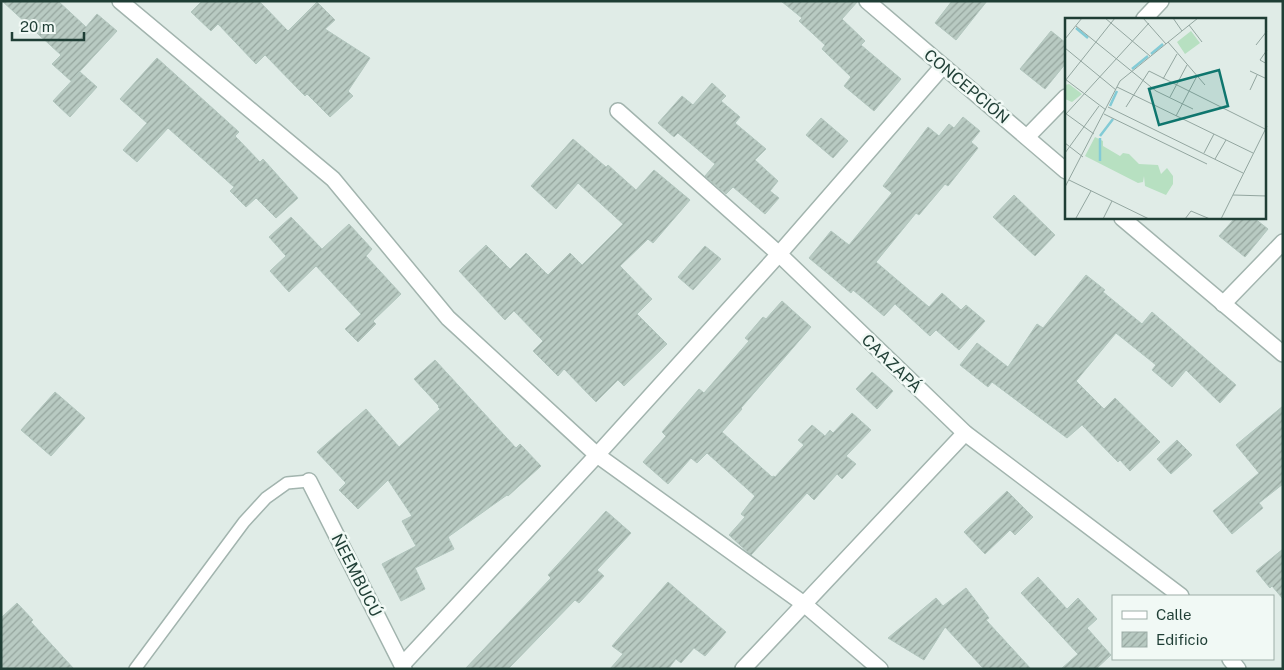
<svg xmlns="http://www.w3.org/2000/svg" width="1284" height="670" font-family="'Public Sans',sans-serif">
<style>
.building{fill:url(#building-hatch);stroke:#b2c6be}
.lines{fill:none;stroke-linecap:round;stroke-linejoin:round}
.service-casing{stroke:#a2b4ae;stroke-width:14}
.minor-casing{stroke:#a2b4ae;stroke-width:18}
.service{stroke:#fff;stroke-width:11}
.minor{stroke:#fff;stroke-width:15}
.labels{text-anchor:middle;stroke-width:5;stroke-linejoin:round;paint-order:stroke}
.street-label{font-size:16px;fill:#1f3e35;stroke:#f1f9f5}
.inset-river{fill:none;stroke:#83cbd6;stroke-width:2.5}
.inset-road{fill:none;stroke:#93a6a0;stroke-width:1}
.view{fill:#0f766e;fill-opacity:0.15;stroke:#0f766e;stroke-width:2.5}
.inset-edge{fill:none;stroke:#1f3e35;stroke-width:2.5}
</style>
<defs>
<pattern id="building-hatch" width="6" height="6" patternUnits="userSpaceOnUse" patternTransform="scale(1.25)"><rect width="6" height="6" fill="#b8cac2"/><path d="M-1 1l2-2M0 6l6-6M5 7l2-2" fill="none" stroke="#95a59e"/></pattern>
</defs>
<rect width="100%" height="100%" fill="#e0ece7"/>
<!-- building -->
<g class="building">
<path d="M 2,1 L 58,1 L 86,27 L 97,14 L 117,31 L 71,81 L 52,64 L 61,55 Z"/>
<path d="M 202,1 L 259,1 L 288,31 L 317,2 L 335,20 L 325,29 L 370,58 L 348,91 L 353,96 L 330,117 L 307,94 L 305,96 L 265,55 L 256,64 L 218,24 L 211,31 L 191,12 Z"/>
<path d="M 781,1 L 858,1 L 842,19 L 865,41 L 861,45 L 901,79 L 874,111 L 844,86 L 851,77 L 822,49 L 825,45 L 799,21 L 802,18 Z"/>
<path d="M 952,1 L 987,1 L 956,40 L 935,23 Z"/>
<path d="M 1051,31 L 1066,43 L 1066,63 L 1045,89 L 1020,69 Z"/>
<path d="M 157,58 L 239,132 L 235,136 L 260,162 L 263,159 L 298,198 L 276,218 L 256,198 L 246,207 L 230,191 L 234,187 L 168,128 L 137,162 L 123,150 L 147,123 L 120,99 Z"/>
<path d="M 80,72 L 97,87 L 70,117 L 53,101 Z"/>
<path d="M 712,83 L 726,96 L 721,101 L 740,117 L 735,123 L 766,149 L 755,160 L 778,181 L 770,191 L 779,198 L 765,214 L 733,187 L 726,194 L 705,176 L 715,164 L 678,133 L 674,137 L 658,123 L 682,96 L 693,105 Z"/>
<path d="M 963,117 L 980,131 L 971,142 L 978,148 L 948,186 L 945,184 L 919,215 L 916,213 L 876,262 L 929,307 L 942,293 L 961,310 L 966,305 L 985,321 L 959,350 L 936,330 L 930,336 L 895,304 L 884,316 L 853,290 L 851,293 L 809,258 L 831,231 L 849,245 L 892,193 L 883,186 L 928,127 L 939,136 L 949,124 L 954,128 Z"/>
<path d="M 821,118 L 848,141 L 833,158 L 806,135 Z"/>
<path d="M 573,139 L 606,167 L 608,165 L 636,190 L 654,170 L 690,200 L 653,243 L 648,239 L 620,266 L 652,299 L 637,314 L 667,344 L 624,386 L 618,380 L 596,402 L 564,369 L 558,376 L 533,351 L 543,341 L 514,311 L 505,320 L 459,271 L 486,245 L 510,269 L 526,253 L 548,275 L 570,253 L 582,265 L 623,224 L 578,183 L 556,209 L 531,186 Z"/>
<path d="M 1014,195 L 1055,235 L 1035,256 L 993,217 Z"/>
<path d="M 291,217 L 322,249 L 349,224 L 372,249 L 366,256 L 401,294 L 373,321 L 376,324 L 358,342 L 345,329 L 361,314 L 316,266 L 289,292 L 270,271 L 286,256 L 269,237 Z"/>
<path d="M 1235,218 L 1254,218 L 1268,229 L 1245,257 L 1219,236 Z"/>
<path d="M 705,246 L 721,259 L 693,290 L 678,277 Z"/>
<path d="M 1086,275 L 1105,290 L 1103,292 L 1142,324 L 1152,312 L 1236,385 L 1220,403 L 1186,370 L 1172,387 L 1152,370 L 1156,365 L 1116,333 L 1076,381 L 1104,409 L 1115,398 L 1160,442 L 1130,471 L 1120,460 L 1118,462 L 1082,425 L 1067,438 L 992,382 L 988,387 L 960,365 L 977,343 L 1008,367 L 1037,324 L 1043,328 Z"/>
<path d="M 782,301 L 811,327 L 741,408 L 742,409 L 722,432 L 772,477 L 774,476 L 775,477 L 804,445 L 798,440 L 812,425 L 825,436 L 830,430 L 833,433 L 852,413 L 871,430 L 846,456 L 856,464 L 842,479 L 837,474 L 814,500 L 807,493 L 751,555 L 729,535 L 745,517 L 741,514 L 755,496 L 707,453 L 697,463 L 691,458 L 668,484 L 643,462 L 666,436 L 662,432 L 699,389 L 704,393 L 749,341 L 745,338 L 763,317 L 766,319 Z"/>
<path d="M 435,360 L 516,448 L 520,444 L 541,466 L 508,496 L 507,495 L 448,537 L 454,549 L 415,568 L 425,589 L 401,601 L 382,564 L 416,546 L 402,521 L 412,516 L 388,480 L 358,509 L 339,490 L 346,483 L 317,452 L 366,409 L 399,447 L 440,409 L 438,407 L 439,406 L 414,379 Z"/>
<path d="M 872,372 L 893,391 L 877,409 L 856,389 Z"/>
<path d="M 55,392 L 85,418 L 51,456 L 21,430 Z"/>
<path d="M 1283,406 L 1283,484 L 1259,503 L 1263,508 L 1232,534 L 1213,511 L 1259,473 L 1236,445 Z"/>
<path d="M 1177,440 L 1192,455 L 1171,474 L 1157,459 Z"/>
<path d="M 1007,491 L 1033,517 L 1015,535 L 1010,530 L 985,554 L 964,532 Z"/>
<path d="M 606,511 L 631,533 L 597,570 L 604,576 L 579,603 L 575,600 L 508,669 L 465,669 L 551,578 L 548,575 Z"/>
<path d="M 1283,549 L 1283,599 L 1272,586 L 1270,588 L 1256,571 Z"/>
<path d="M 1038,577 L 1067,609 L 1078,598 L 1097,619 L 1087,628 L 1111,655 L 1096,669 L 1061,669 L 1078,654 L 1021,593 Z"/>
<path d="M 668,582 L 726,632 L 705,656 L 694,648 L 681,663 L 676,659 L 668,669 L 610,669 L 623,654 L 612,646 Z"/>
<path d="M 966,588 L 989,618 L 986,620 L 1031,669 L 984,669 L 945,627 L 924,660 L 888,638 L 936,598 L 943,606 Z"/>
<path d="M 17,603 L 33,620 L 31,622 L 74,669 L 1,669 L 1,618 Z"/>
</g>
<g class="lines">
<defs>
<path id="service" d="M 135,669 L 244,522 L 266,498 L 287,483 L 309,481"/>
<g id="minor">
<path d="M 120,1 L 333,179 L 448,318 L 597,455 L 804,604 L 880,669"/>
<path d="M 867,1 L 1066,171"/>
<path d="M 1144,19 L 1161,1"/>
<path d="M 618,111 L 779,254 L 965,433 L 1181,596"/>
<path d="M 1027,137 L 1066,97"/>
<path d="M 1122,218 L 1283,354"/>
<path d="M 1223,304 L 1283,242"/>
<path d="M 309,481 L 404,669"/>
<path d="M 1230,659 L 1238,669"/>
<path d="M 402,665 L 597,455 L 779,254 L 943,66"/>
<path d="M 743,669 L 965,433"/>
</g>
</defs>
<!-- service casing -->
<use href="#service" class="service-casing"/>
<!-- minor casing -->
<use href="#minor" class="minor-casing"/>
<!-- service -->
<use href="#service" class="service"/>
<!-- minor -->
<use href="#minor" class="minor"/>
</g>
<g class="labels">
<!-- street labels -->
<g class="street-label">
<text transform="translate(967 86) rotate(40)" y="6">CONCEPCIÓN</text>
<text transform="translate(892 363) rotate(44)" y="6">CAAZAPÁ</text>
<text transform="translate(357 575) rotate(63)" y="6">ÑEEMBUCÚ</text>
</g>
</g>
<!-- overview -->
<g transform="translate(1065 18)">
<rect width="201" height="201" fill="#e0ece7"/>
<path d="M 126,13 L 135,25 L 120,36 L 112,24 ZM 4,66 L 17,76 L 7,84 L 0,81 L 0,67 Z" fill="#b7e0c1"/>
<path d="M 30,119 L 38,123 L 38,128 L 55,138 L 58,135 L 64,136 L 74,146 L 93,147 L 96,156 L 102,150 L 108,158 L 108,166 L 101,177 L 80,168 L 79,158 L 78,164 L 73,165 L 20,138 Z" fill="#b7e0c1"/>
<path class="inset-river" d="M 11,10 L 23,20M 86,36 L 98,26M 67,51 L 83,38M 45,88 L 52,73M 35,118 L 48,101M 35,120 L 35,143"/>
<path class="inset-road" d="M 40,0 L 85,38M 78,0 L 101,26M 108,0 L 117,13M 124,7 L 137,24M 11,8 L 91,73 L 128,91M 0,21 L 17,0M 103,24 L 140,67M 191,27 L 202,13M 0,30 L 51,72M 202,32 L 195,42 L 202,46M 185,53 L 202,61M 0,61 L 41,92M 98,61 L 112,36M 0,63 L 50,0M 52,69 L 188,135M 185,72 L 192,57M 105,79 L 122,47M 43,89 L 178,155M 61,89 L 84,53 L 200,111M 0,95 L 29,116M 39,96 L 142,146M 0,97 L 84,5M 111,98 L 132,58M 0,125 L 18,139M 0,135 L 34,88M 139,135 L 149,116M 150,141 L 161,122M 4,162 L 84,201M 0,169 L 55,63 L 133,0M 168,177 L 202,178M 11,200 L 26,173M 38,201 L 47,183M 120,201 L 126,193 L 145,201M 156,201 L 202,108"/>
<path class="view" d="M 154,52 L 163,88 L 94,107 L 84,71 Z"/>
<rect width="201" height="201" class="inset-edge"/>
</g>
<!-- border -->
<rect width="1284" height="670" fill="none" stroke="#1f3e35" stroke-width="5"/>
<!-- legend -->
<rect x="1112" y="595" width="162" height="65" fill="#f1f9f5" stroke="#9daea8"/>
<rect x="1122" y="611" width="25" height="8" fill="#ffffff" stroke="#9daea8"/>
<text x="1156" y="620" font-size="15" fill="#1f3e35">Calle</text>
<rect x="1122" y="632" width="25" height="15" fill="url(#building-hatch)" stroke="#9daea8"/>
<text x="1156" y="645" font-size="15" fill="#1f3e35">Edificio</text>
<!-- scale -->
<path d="M12 32v8h72v-8" fill="none" stroke="#1f3e35" stroke-width="2.5"/>
<text x="20" y="32" font-size="15" fill="#1f3e35" stroke="#f1f9f5" stroke-width="4" paint-order="stroke">20 m</text>
</svg>
